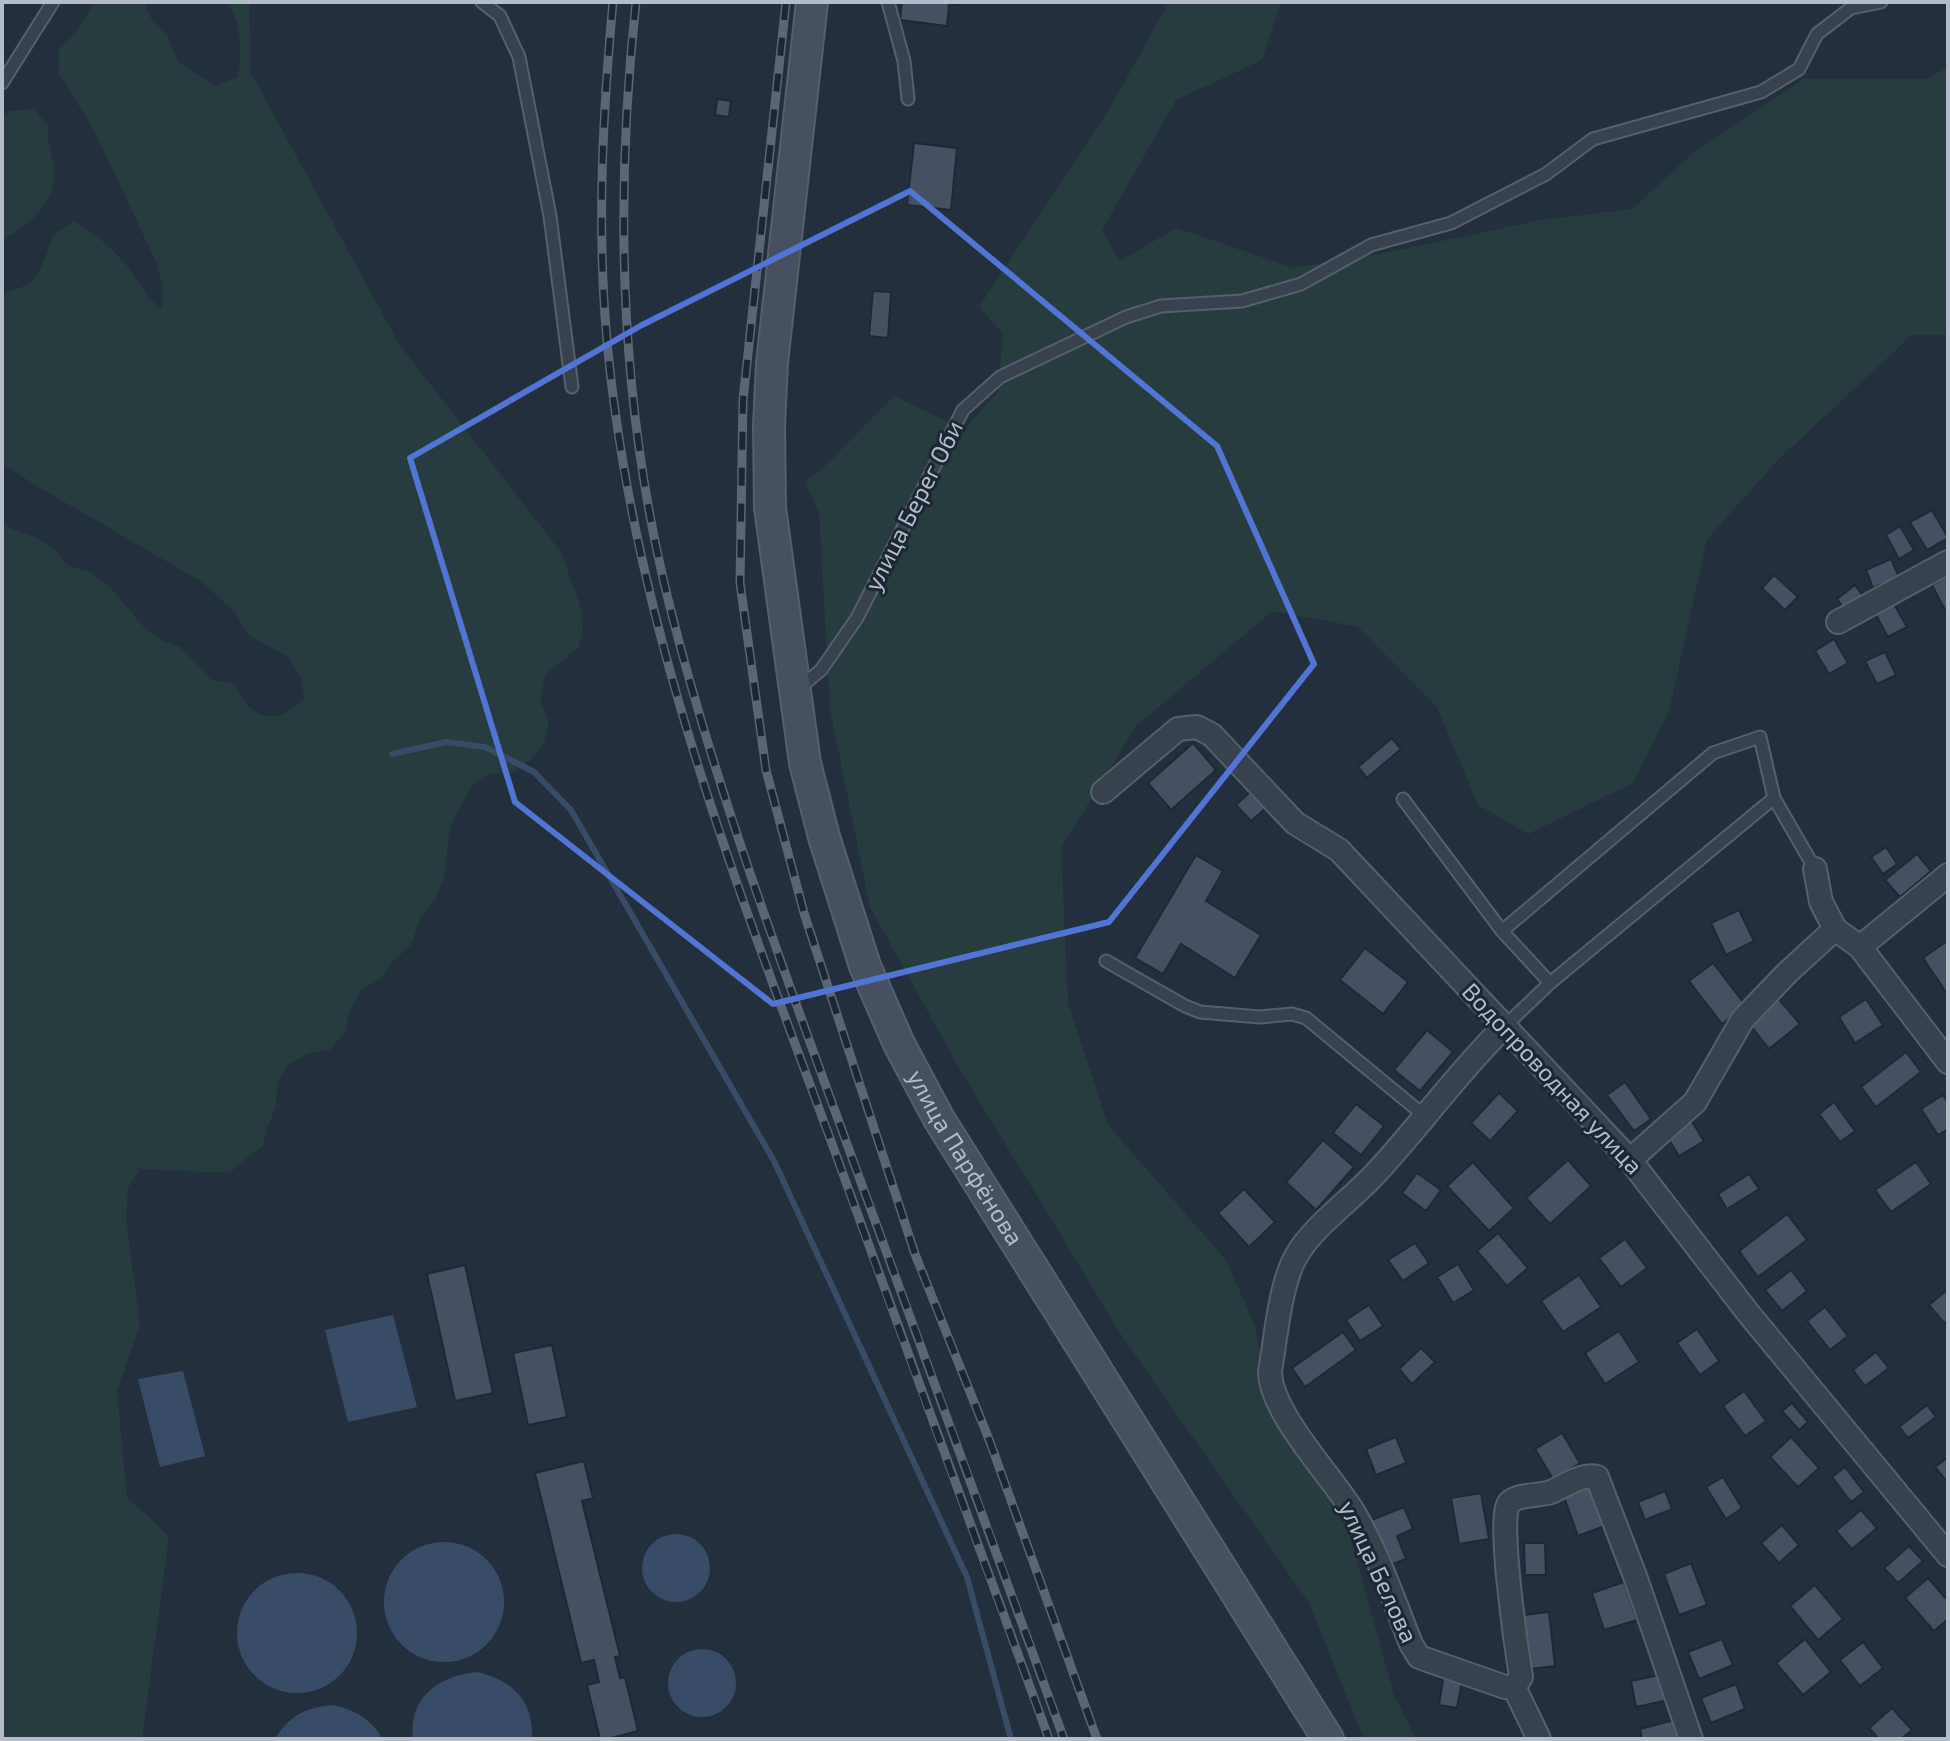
<svg xmlns="http://www.w3.org/2000/svg" width="1950" height="1741" font-family="'Exo 2',sans-serif">
<style>
.green{fill:#263c3f}
.water{fill:#394c67}
.lines{fill:none;stroke-linecap:round;stroke-linejoin:round}
.stream{stroke:#394c67;stroke-width:6}
.building{fill:#455162;stroke:#1f2835;stroke-width:2}
.lane-casing{stroke:#565f6c;stroke-width:15}
.street-casing{stroke:#565f6c;stroke-width:26}
.secondary-casing{stroke:#565f6c;stroke-width:34}
.lane{stroke:#38414e;stroke-width:11}
.street{stroke:#38414e;stroke-width:22}
.secondary{stroke:#465061;stroke-width:30}
.rail-casing{stroke:#5a6575;stroke-width:9}
.rail{stroke:#1d2633;stroke-width:6;stroke-dasharray:18;stroke-linecap:butt}
.marked{fill:none;stroke:#5274d3;stroke-width:6;stroke-linejoin:round}
.labels{text-anchor:middle;stroke-width:6;stroke-linejoin:round;paint-order:stroke}
.street-label{font-size:24px;fill:#b4bcc9;stroke:#1d2633}
</style>
<rect width="100%" height="100%" fill="#242f3e"/>
<!-- green -->
<g class="green">
<path d="M 95,2 L 144,2 L 152,20 L 168,36 L 178,62 L 216,86 L 238,77 C 242,54 242,21 226,2 L 249,2 L 251,73 L 399,344 L 561,552 L 580,605 L 583,626 L 579,647 L 545,675 L 540,700 L 549,721 L 544,743 L 530,760 L 513,773 L 490,773 L 472,786 L 460,806 L 450,827 L 444,877 L 436,898 L 420,918 L 411,945 L 393,961 L 380,979 L 361,990 L 349,1012 L 345,1032 L 330,1050 L 307,1054 L 288,1065 L 277,1082 L 276,1107 L 268,1126 L 263,1145 L 229,1173 L 140,1169 L 128,1188 L 126,1219 L 140,1324 L 117,1392 L 127,1497 L 169,1536 L 142,1739 L 2,1739 L 2,525 L 33,536 L 54,548 L 68,566 L 89,571 L 111,588 L 142,625 L 160,640 L 180,647 L 212,680 L 234,684 C 252,720 274,728 304,699 L 301,677 L 287,656 L 248,635 L 235,612 L 202,582 L 35,485 L 2,463 L 2,299 L 8,292 L 30,284 L 43,264 L 53,235 L 74,221 C 94,233 113,248 127,266 C 140,282 145,298 162,309 L 163,287 L 157,264 L 96,134 L 59,73 L 59,49 L 76,32 Z"/>
<path d="M 1169,2 L 1281,2 L 1262,60 L 1176,100 L 1102,230 L 1120,261 L 1176,228 L 1294,268 L 1389,252 L 1541,220 L 1632,209 L 1693,153 L 1804,79 L 1927,79 L 1948,67 L 1948,335 L 1912,335 L 1779,459 L 1707,539 L 1669,712 L 1633,783 L 1528,834 L 1478,805 L 1437,707 L 1358,627 L 1273,611 L 1137,725 L 1061,848 L 1068,1003 L 1108,1125 L 1226,1260 L 1255,1326 L 1266,1392 L 1342,1507 L 1394,1695 L 1416,1739 L 1364,1739 L 1309,1603 L 1122,1336 L 958,1066 L 870,907 L 830,709 L 819,513 L 805,482 L 826,465 L 894,396 L 964,430 L 998,392 L 1003,334 L 979,307 L 1111,106 Z"/>
<path d="M 34,109 L 48,126 C 47,146 52,152 54,169 C 58,201 29,226 2,240 L 2,117 L 10,111 Z"/>
</g>
<!-- water -->
<g class="water">
<path d="M 393,1315 L 417,1407 L 348,1422 L 325,1330 Z"/>
<path d="M 183,1371 L 205,1456 L 160,1467 L 138,1379 Z"/>
<circle cx="676" cy="1568" r="34"/>
<circle cx="444" cy="1602" r="60"/>
<circle cx="297" cy="1633" r="60"/>
<circle cx="702" cy="1683" r="34"/>
<path d="M 478,1672 C 514,1682 533,1700 532,1739 L 413,1739 C 408,1697 440,1675 478,1672 Z"/>
<path d="M 334,1705 C 357,1711 370,1719 383,1739 L 275,1739 C 289,1715 307,1707 334,1705 Z"/>
</g>
<g class="lines">
<!-- stream -->
<path class="stream" d="M 392,754 L 446,742 L 485,747 L 534,772 L 571,810 L 774,1161 L 967,1577 L 1011,1739"/>
</g>
<!-- building -->
<g class="building">
<path d="M 902,2 L 961,2 L 960,5 L 949,4 L 947,26 L 900,20 Z"/>
<path d="M 717,99 L 731,101 L 729,117 L 715,115 Z"/>
<path d="M 914,143 L 957,148 L 951,210 L 907,205 Z"/>
<path d="M 873,291 L 891,292 L 888,338 L 869,336 Z"/>
<path d="M 1932,510 L 1948,538 L 1927,550 L 1910,522 Z"/>
<path d="M 1900,526 L 1914,550 L 1899,559 L 1886,535 Z"/>
<path d="M 1891,559 L 1899,577 L 1873,588 L 1866,570 Z"/>
<path d="M 1774,575 L 1798,597 L 1785,610 L 1762,588 Z"/>
<path d="M 1948,576 L 1948,609 L 1945,610 L 1932,585 Z"/>
<path d="M 1855,585 L 1863,596 L 1845,610 L 1837,599 Z"/>
<path d="M 1894,604 L 1907,627 L 1888,637 L 1875,613 Z"/>
<path d="M 1834,639 L 1848,663 L 1829,674 L 1815,651 Z"/>
<path d="M 1885,652 L 1896,675 L 1877,684 L 1865,661 Z"/>
<path d="M 1392,738 L 1401,749 L 1367,778 L 1358,767 Z"/>
<path d="M 1193,743 L 1216,770 L 1171,810 L 1148,783 Z"/>
<path d="M 1252,790 L 1267,807 L 1251,821 L 1236,805 Z"/>
<path d="M 1886,847 L 1897,864 L 1883,874 L 1871,857 Z"/>
<path d="M 1917,854 L 1931,871 L 1900,897 L 1885,880 Z"/>
<path d="M 1196,855 L 1223,871 L 1206,901 L 1261,935 L 1235,978 L 1181,944 L 1163,974 L 1135,958 Z"/>
<path d="M 1739,910 L 1754,941 L 1726,955 L 1711,923 Z"/>
<path d="M 1947,941 L 1948,942 L 1948,995 L 1923,958 Z"/>
<path d="M 1365,948 L 1408,982 L 1383,1014 L 1340,980 Z"/>
<path d="M 1713,963 L 1746,1006 L 1722,1024 L 1689,981 Z"/>
<path d="M 1777,997 L 1800,1024 L 1769,1049 L 1747,1021 Z"/>
<path d="M 1866,999 L 1883,1025 L 1855,1043 L 1839,1017 Z"/>
<path d="M 1427,1030 L 1453,1052 L 1420,1091 L 1394,1070 Z"/>
<path d="M 1906,1052 L 1921,1072 L 1876,1107 L 1861,1087 Z"/>
<path d="M 1625,1082 L 1651,1119 L 1634,1131 L 1607,1095 Z"/>
<path d="M 1499,1093 L 1518,1111 L 1490,1141 L 1471,1123 Z"/>
<path d="M 1943,1095 L 1948,1103 L 1948,1129 L 1938,1135 L 1921,1109 Z"/>
<path d="M 1834,1102 L 1855,1131 L 1840,1142 L 1819,1114 Z"/>
<path d="M 1356,1104 L 1384,1126 L 1361,1155 L 1333,1133 Z"/>
<path d="M 1691,1120 L 1704,1141 L 1679,1156 L 1666,1135 Z"/>
<path d="M 1323,1140 L 1354,1167 L 1316,1210 L 1286,1182 Z"/>
<path d="M 1568,1160 L 1591,1186 L 1550,1224 L 1526,1198 Z"/>
<path d="M 1473,1162 L 1514,1208 L 1489,1231 L 1447,1186 Z"/>
<path d="M 1916,1162 L 1931,1184 L 1891,1212 L 1875,1190 Z"/>
<path d="M 1417,1173 L 1441,1190 L 1426,1211 L 1402,1193 Z"/>
<path d="M 1749,1174 L 1759,1189 L 1727,1209 L 1718,1194 Z"/>
<path d="M 1244,1189 L 1275,1222 L 1249,1247 L 1218,1213 Z"/>
<path d="M 1787,1214 L 1807,1240 L 1758,1277 L 1739,1251 Z"/>
<path d="M 1498,1233 L 1528,1268 L 1507,1286 L 1477,1251 Z"/>
<path d="M 1625,1239 L 1647,1268 L 1621,1287 L 1599,1258 Z"/>
<path d="M 1415,1243 L 1429,1263 L 1403,1281 L 1388,1260 Z"/>
<path d="M 1458,1264 L 1474,1290 L 1453,1303 L 1437,1277 Z"/>
<path d="M 465,1265 L 493,1393 L 455,1401 L 427,1274 Z"/>
<path d="M 1791,1270 L 1807,1291 L 1782,1311 L 1765,1290 Z"/>
<path d="M 1579,1275 L 1601,1307 L 1563,1332 L 1541,1301 Z"/>
<path d="M 1948,1289 L 1948,1320 L 1944,1323 L 1929,1305 Z"/>
<path d="M 1369,1305 L 1383,1326 L 1360,1341 L 1346,1320 Z"/>
<path d="M 1825,1307 L 1848,1336 L 1830,1350 L 1807,1321 Z"/>
<path d="M 1697,1329 L 1719,1361 L 1700,1375 L 1677,1343 Z"/>
<path d="M 1619,1331 L 1639,1362 L 1605,1384 L 1585,1353 Z"/>
<path d="M 1343,1332 L 1356,1350 L 1305,1387 L 1292,1368 Z"/>
<path d="M 552,1345 L 567,1417 L 528,1425 L 513,1353 Z"/>
<path d="M 1421,1348 L 1435,1362 L 1412,1384 L 1399,1369 Z"/>
<path d="M 1876,1352 L 1889,1368 L 1865,1386 L 1853,1370 Z"/>
<path d="M 1744,1391 L 1766,1421 L 1745,1436 L 1723,1406 Z"/>
<path d="M 1792,1403 L 1808,1422 L 1799,1430 L 1782,1411 Z"/>
<path d="M 1927,1405 L 1936,1417 L 1908,1438 L 1899,1427 Z"/>
<path d="M 1562,1433 L 1580,1463 L 1553,1479 L 1535,1449 Z"/>
<path d="M 1396,1437 L 1406,1463 L 1376,1475 L 1366,1449 Z"/>
<path d="M 1791,1437 L 1819,1468 L 1798,1487 L 1770,1457 Z"/>
<path d="M 1948,1457 L 1948,1483 L 1935,1467 Z"/>
<path d="M 584,1461 L 593,1498 L 582,1501 L 620,1656 L 615,1657 L 620,1678 L 625,1677 L 638,1731 L 607,1739 L 600,1739 L 587,1685 L 599,1682 L 594,1660 L 581,1663 L 535,1473 Z"/>
<path d="M 1845,1467 L 1864,1492 L 1851,1502 L 1832,1477 Z"/>
<path d="M 1723,1477 L 1742,1508 L 1726,1519 L 1706,1487 Z"/>
<path d="M 1592,1484 L 1607,1525 L 1578,1536 L 1563,1494 Z"/>
<path d="M 1665,1491 L 1672,1509 L 1645,1520 L 1638,1502 Z"/>
<path d="M 1481,1493 L 1489,1539 L 1459,1544 L 1451,1498 Z"/>
<path d="M 1404,1507 L 1413,1529 L 1397,1536 L 1406,1559 L 1387,1566 L 1369,1521 Z"/>
<path d="M 1861,1510 L 1877,1528 L 1852,1549 L 1836,1531 Z"/>
<path d="M 1782,1525 L 1799,1545 L 1779,1563 L 1761,1543 Z"/>
<path d="M 1524,1543 L 1545,1543 L 1546,1575 L 1525,1575 Z"/>
<path d="M 1909,1546 L 1923,1561 L 1898,1583 L 1884,1568 Z"/>
<path d="M 1691,1563 L 1707,1605 L 1679,1615 L 1664,1574 Z"/>
<path d="M 1928,1578 L 1948,1601 L 1948,1619 L 1934,1631 L 1905,1598 Z"/>
<path d="M 1624,1582 L 1637,1620 L 1604,1630 L 1592,1593 Z"/>
<path d="M 1815,1585 L 1843,1619 L 1818,1640 L 1790,1606 Z"/>
<path d="M 1549,1612 L 1555,1666 L 1529,1669 L 1523,1615 Z"/>
<path d="M 1722,1639 L 1733,1665 L 1699,1679 L 1688,1652 Z"/>
<path d="M 1805,1639 L 1831,1672 L 1803,1695 L 1776,1663 Z"/>
<path d="M 1863,1642 L 1883,1668 L 1860,1686 L 1840,1660 Z"/>
<path d="M 1444,1673 L 1463,1676 L 1457,1708 L 1439,1705 Z"/>
<path d="M 1664,1674 L 1669,1700 L 1636,1707 L 1631,1681 Z"/>
<path d="M 1736,1684 L 1745,1709 L 1711,1723 L 1701,1698 Z"/>
<path d="M 1892,1708 L 1912,1730 L 1901,1739 L 1879,1739 L 1869,1728 Z"/>
<path d="M 1674,1720 L 1678,1739 L 1642,1739 L 1640,1729 Z"/>
</g>
<g class="lines">
<defs>
<g id="lane">
<path d="M 482,2 L 500,16 L 519,57 L 550,216 L 572,387"/>
<path d="M 888,2 L 904,61 L 908,99"/>
<path d="M 2,83 L 53,2"/>
<path d="M 798,689 L 821,670 L 857,618 L 963,410 L 1000,377 L 1126,317 L 1161,306 L 1242,301 L 1301,284 L 1371,245 L 1451,223 L 1546,174 L 1593,139 L 1761,92 L 1799,69 L 1817,34 L 1851,8 L 1881,2"/>
<path d="M 1403,799 L 1502,931 L 1550,983"/>
<path d="M 1502,931 L 1713,753 L 1760,737 L 1774,798"/>
<path d="M 1106,961 L 1185,1006 L 1200,1012 L 1260,1017 L 1292,1014 L 1306,1018 L 1426,1117"/>
<path d="M 1504,1027 L 1550,983 L 1774,798 L 1815,869"/>
</g>
<g id="street">
<path d="M 1838,622 L 1948,562"/>
<path d="M 1103,792 L 1178,729 L 1197,727 L 1212,735 L 1295,823 L 1339,850 L 1630,1160 L 1749,1314 L 1948,1555"/>
<path d="M 1815,869 L 1821,902 L 1835,929 L 1860,947 L 1948,1062"/>
<path d="M 1860,947 L 1948,875"/>
<path d="M 1504,1027 C 1457,1073 1419,1127 1375,1174 C 1352,1199 1315,1225 1298,1253 C 1280,1281 1276,1338 1270,1371 C 1270,1413 1332,1476 1354,1513 C 1378,1554 1394,1601 1411,1644 L 1419,1657 L 1505,1687 L 1514,1687 L 1521,1677 C 1517,1652 1497,1517 1509,1503 C 1517,1494 1539,1496 1551,1492 C 1565,1486 1582,1473 1597,1477 L 1635,1576 L 1691,1739"/>
<path d="M 1630,1160 L 1695,1102 L 1743,1019 L 1787,973 L 1835,929"/>
<path d="M 1514,1687 L 1539,1739"/>
</g>
<g id="secondary">
<path id="s1" d="M 812,2 L 772,363 L 769,425 L 770,508 L 805,763 L 824,837 L 865,966 L 899,1044 L 939,1119 L 1328,1739"/>
</g>
</defs>
<!-- lane casing -->
<use href="#lane" class="lane-casing"/>
<!-- street casing -->
<use href="#street" class="street-casing"/>
<!-- secondary casing -->
<use href="#secondary" class="secondary-casing"/>
<!-- lane -->
<use href="#lane" class="lane"/>
<!-- street -->
<use href="#street" class="street"/>
<!-- secondary -->
<use href="#secondary" class="secondary"/>
<defs>
<g id="rail">
<path d="M 613,2 C 603,110 597,220 606,329 C 629,610 734,879 831,1141 C 903,1341 976,1540 1049,1739"/>
<path d="M 636,2 C 614,203 620,410 670,607 C 715,786 780,960 843,1133 C 917,1335 991,1537 1064,1739"/>
<path d="M 786,2 L 743,400 L 740,583 L 766,770 L 804,913 L 915,1254 L 990,1442 L 1097,1739"/>
</g>
</defs>
<!-- rail casing -->
<use href="#rail" class="rail-casing"/>
<!-- rail -->
<use href="#rail" class="rail"/>
</g>
<!-- marked area -->
<path class="marked" d="M 910,191 L 1217,446 L 1314,664 L 1109,922 L 773,1004 L 515,802 L 410,458 L 642,325 Z"/>
<g class="labels">
<!-- street labels -->
<g class="street-label">
<text transform="translate(914 506) rotate(-63)" y="8">улица Берег Оби</text>
<text transform="translate(1552 1079) rotate(47)" y="8">Водопроводная улица</text>
<text dy="8" stroke="none"><textPath href="#s1" startOffset="1194">улица Парфёнова</textPath></text>
<text transform="translate(1378 1572) rotate(65)" y="8">улица Белова</text>
</g>
</g>
<!-- border -->
<rect width="1950" height="1741" fill="none" stroke="#b4bcc9" stroke-width="8"/>
</svg>
